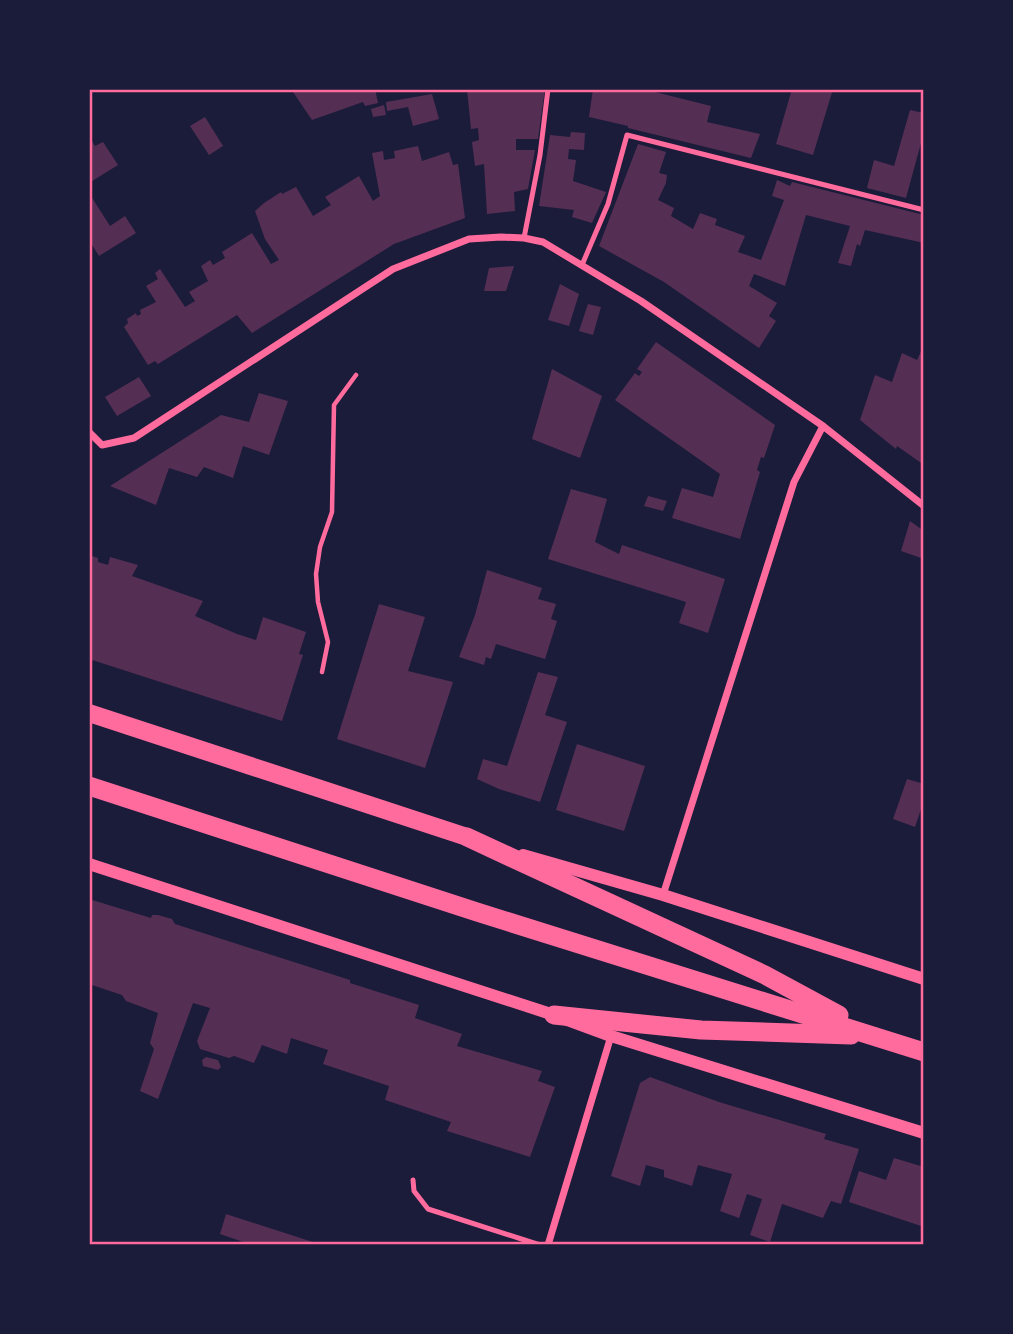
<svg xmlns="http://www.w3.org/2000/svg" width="1013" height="1334" font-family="Manrope,sans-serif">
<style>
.building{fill:#542f53}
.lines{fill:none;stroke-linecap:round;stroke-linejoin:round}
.path{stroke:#ff6b9d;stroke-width:4.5}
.service{stroke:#ff6b9d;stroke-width:5}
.minor{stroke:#ff6b9d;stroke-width:7}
.tertiary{stroke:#ff6b9d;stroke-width:12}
.primary{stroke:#ff6b9d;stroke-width:18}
.trunk{stroke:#ff6b9d;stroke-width:19}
.neatline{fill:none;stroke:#ff6b9d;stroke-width:2.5}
</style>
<rect width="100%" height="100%" fill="#1b1b3a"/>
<!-- building -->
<g class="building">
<path d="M 291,89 L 375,89 L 378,103 L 365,106 L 363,102 L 312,120 Z"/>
<path d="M 467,89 L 545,89 L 538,139 L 516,139 L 516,150 L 535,150 L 528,189 L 514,192 L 515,211 L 487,214 L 484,164 L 475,166 L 472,142 L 479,140 L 478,128 L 471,129 Z"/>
<path d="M 593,89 L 643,89 L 711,106 L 707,122 L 760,134 L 751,158 L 628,128 L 628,126 L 589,117 Z"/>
<path d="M 792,89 L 833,89 L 813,155 L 776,144 Z"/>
<path d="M 432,94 L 439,119 L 413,126 L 408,107 L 387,111 L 386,102 Z"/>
<path d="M 384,105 L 386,115 L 373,117 L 371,109 Z"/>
<path d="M 910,110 L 924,113 L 924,132 L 906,198 L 867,188 L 874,160 L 894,166 Z"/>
<path d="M 205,117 L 223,146 L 209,155 L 190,126 Z"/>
<path d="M 571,132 L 585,133 L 584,150 L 569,149 L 568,159 L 576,160 L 573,181 L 606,192 L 592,223 L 572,217 L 574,210 L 539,206 L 550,135 L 570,137 Z"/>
<path d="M 89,136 L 95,146 L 103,142 L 118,165 L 89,183 Z"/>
<path d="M 638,144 L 666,152 L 659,173 L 667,175 L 666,183 L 658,200 L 674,208 L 671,216 L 693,229 L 700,213 L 717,219 L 715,225 L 745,236 L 738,252 L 761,260 L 784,200 L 772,196 L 777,180 L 790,186 L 792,182 L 924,215 L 924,243 L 865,230 L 860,246 L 857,244 L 851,266 L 838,263 L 850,226 L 806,215 L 785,286 L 754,274 L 749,286 L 777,303 L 769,316 L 776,321 L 759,348 L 664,282 L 599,246 Z"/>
<path d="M 418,146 L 422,161 L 449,152 L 453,165 L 458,164 L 465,218 L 394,244 L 252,333 L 237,315 L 158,364 L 155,361 L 148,365 L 124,327 L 128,323 L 127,319 L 136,313 L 137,316 L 141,314 L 140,310 L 156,302 L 146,286 L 158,279 L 155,273 L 160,269 L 185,307 L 195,301 L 189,292 L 208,281 L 201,266 L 210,260 L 213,265 L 225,258 L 222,252 L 252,233 L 271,264 L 279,260 L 265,239 L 255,211 L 264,203 L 281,192 L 282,194 L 296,187 L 313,216 L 331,205 L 325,197 L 359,176 L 373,201 L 380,196 L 372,153 L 383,151 L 384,160 L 395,158 L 394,151 Z"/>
<path d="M 89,193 L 110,226 L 125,216 L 136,233 L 99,256 L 89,240 Z"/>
<path d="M 514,266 L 506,291 L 484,291 L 489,268 Z"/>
<path d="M 560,284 L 579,294 L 569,326 L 548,320 Z"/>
<path d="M 588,304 L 601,307 L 593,335 L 579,331 Z"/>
<path d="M 656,342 L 775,425 L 764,458 L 761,457 L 757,470 L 760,472 L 740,539 L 672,518 L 682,488 L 713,497 L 720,474 L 615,400 L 635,373 L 639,376 L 642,372 L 637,369 Z"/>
<path d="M 924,345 L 924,465 L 897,446 L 896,449 L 860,420 L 875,375 L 892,382 L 902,353 L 917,360 Z"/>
<path d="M 552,369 L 602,396 L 580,458 L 532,439 Z"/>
<path d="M 139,377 L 151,396 L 117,416 L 105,397 Z"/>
<path d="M 259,393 L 288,401 L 269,455 L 243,446 L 233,478 L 204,467 L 197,477 L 169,468 L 156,505 L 110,486 L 221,415 L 249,422 Z"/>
<path d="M 571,489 L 607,499 L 595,542 L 619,554 L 622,545 L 725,579 L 708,633 L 679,623 L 686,602 L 548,559 Z"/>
<path d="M 648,496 L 667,501 L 663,511 L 644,506 Z"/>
<path d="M 910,521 L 924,531 L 924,559 L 901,551 Z"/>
<path d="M 89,555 L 98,558 L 98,562 L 108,565 L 110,557 L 138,565 L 132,576 L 203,601 L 195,616 L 237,634 L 256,640 L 263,617 L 306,632 L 299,654 L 303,655 L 282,721 L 89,659 Z"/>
<path d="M 487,570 L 542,588 L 538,599 L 556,604 L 551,619 L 557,621 L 545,659 L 496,644 L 491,659 L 486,657 L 484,665 L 459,657 L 475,615 Z"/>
<path d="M 379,604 L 425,617 L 408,671 L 453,682 L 425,768 L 337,739 Z"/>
<path d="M 538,672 L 558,677 L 545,715 L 567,722 L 540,802 L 499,789 L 477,779 L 483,759 L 507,766 Z"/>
<path d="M 577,744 L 645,766 L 624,831 L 556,810 Z"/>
<path d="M 907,779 L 924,784 L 924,800 L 915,827 L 893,819 Z"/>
<path d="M 89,899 L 151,918 L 152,915 L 158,915 L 172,919 L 175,924 L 350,980 L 350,983 L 419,1005 L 415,1018 L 462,1034 L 457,1046 L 542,1071 L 538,1081 L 555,1087 L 530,1157 L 447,1131 L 451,1122 L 385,1100 L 389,1086 L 323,1064 L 328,1050 L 291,1038 L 287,1054 L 262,1045 L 254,1063 L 234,1056 L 229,1058 L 200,1049 L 197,1041 L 210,1008 L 193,1003 L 158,1099 L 140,1091 L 154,1049 L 150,1043 L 158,1013 L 126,1001 L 122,995 L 89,984 Z"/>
<path d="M 206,1057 L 218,1060 L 221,1067 L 218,1070 L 203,1066 L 202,1060 Z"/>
<path d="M 650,1077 L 719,1102 L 826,1134 L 824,1139 L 859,1149 L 841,1204 L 831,1201 L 823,1218 L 782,1204 L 770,1242 L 750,1235 L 762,1199 L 747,1194 L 739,1218 L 720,1211 L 732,1174 L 698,1165 L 692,1186 L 664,1177 L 664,1170 L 646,1165 L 640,1186 L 611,1176 L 640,1083 Z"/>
<path d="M 894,1158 L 924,1167 L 924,1227 L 849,1202 L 859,1171 L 886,1180 Z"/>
<path d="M 226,1214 L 319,1244 L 319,1245 L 252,1245 L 220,1234 Z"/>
</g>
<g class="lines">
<!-- path -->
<path class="path" d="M 322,672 L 328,642 L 318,602 L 316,574 L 320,547 L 332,512 L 334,405 L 356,375"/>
<!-- service -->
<g class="service">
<path d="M 524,238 L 540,155 L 548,89"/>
<path d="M 582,265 L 608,204 L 627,135 L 924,210"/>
<path d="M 413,1180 L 414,1191 L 428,1209 L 540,1245"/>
</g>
<!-- minor -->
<g class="minor">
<path d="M 89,432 L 102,445 L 134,438 L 393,269 L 469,239 L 501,237 L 524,238 L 543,242 L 641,301 L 823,426 L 924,506"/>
<path d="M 663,895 L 794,482 L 823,426"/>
<path d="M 548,1245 L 611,1036"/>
</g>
<!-- tertiary -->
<g class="tertiary">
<path d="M 523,855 L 663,895 L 924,979"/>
<path d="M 89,864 L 554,1015 L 611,1036 L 924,1133"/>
</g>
<!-- primary -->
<path class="primary" d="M 89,713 L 467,837"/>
<!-- trunk -->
<g class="trunk">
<path d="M 89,786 L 477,912 L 924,1052"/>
<path d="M 467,837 L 765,975 L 839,1015"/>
<path d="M 554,1015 L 701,1030 L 851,1035"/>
</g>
</g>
<!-- border -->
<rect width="1013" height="1334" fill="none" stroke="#1b1b3a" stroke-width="182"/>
<rect x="91" y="91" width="831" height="1152" class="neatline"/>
</svg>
